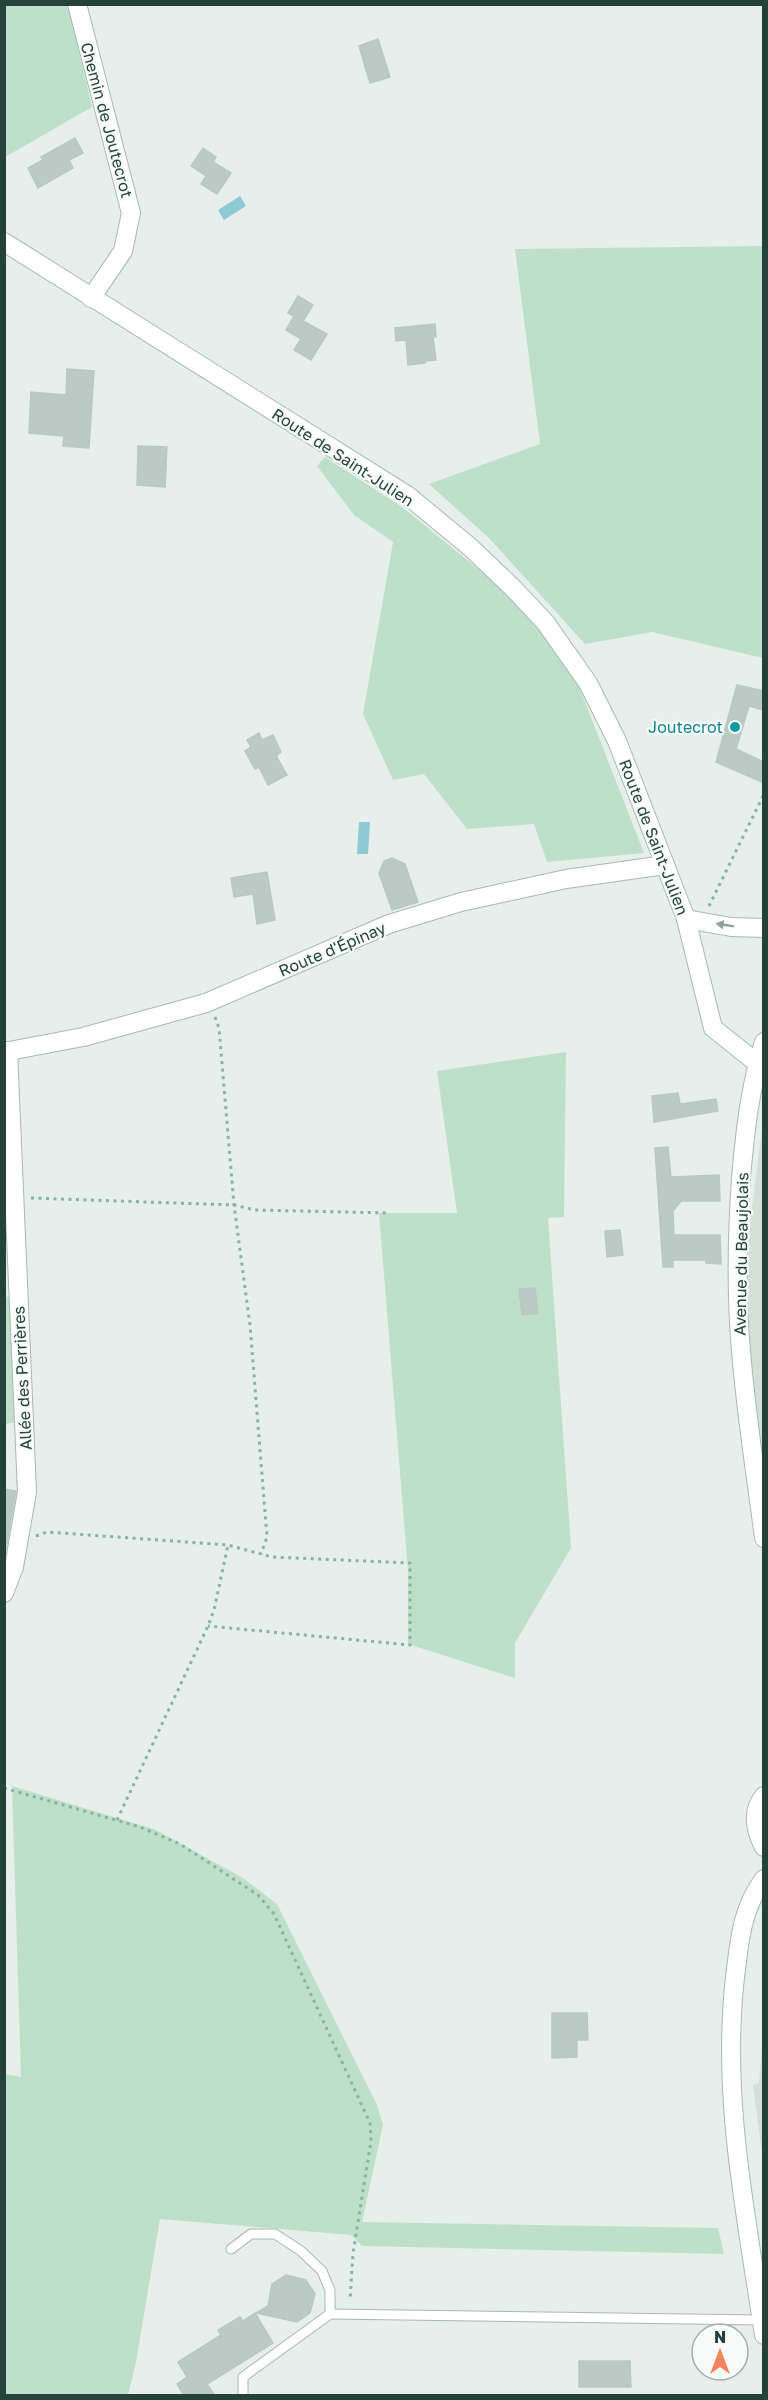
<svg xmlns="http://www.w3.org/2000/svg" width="768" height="2400" font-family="'Golos Text',sans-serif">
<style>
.built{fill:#d4dfda}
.green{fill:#bfe0c8}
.water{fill:#8ec9d4}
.building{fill:#bbcac4;stroke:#b8c9c2;stroke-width:1.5}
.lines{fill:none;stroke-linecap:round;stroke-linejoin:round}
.lane-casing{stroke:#a8b8b2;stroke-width:11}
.street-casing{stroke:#a8b8b2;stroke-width:20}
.secondary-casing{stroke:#a4bbb3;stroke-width:20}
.path{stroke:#86b3a5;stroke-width:3;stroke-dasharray:3 4.5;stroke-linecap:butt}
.lane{stroke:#fff;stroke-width:9}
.street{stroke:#fff;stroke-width:18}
.secondary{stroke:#fff;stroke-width:18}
.oneway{fill:#92a09c}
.culture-dot{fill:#0f9aa8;stroke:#f7fbf9;stroke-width:2}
.labels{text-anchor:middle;stroke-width:4.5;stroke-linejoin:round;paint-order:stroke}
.street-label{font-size:16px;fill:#24423a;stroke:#f7fbf9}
.culture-label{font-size:16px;fill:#0d838f;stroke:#f7fbf9;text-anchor:end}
</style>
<rect width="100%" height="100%" fill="#e6efeb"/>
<!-- built -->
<g class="built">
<path d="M 763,1121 L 763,1494 L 743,1351 L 749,1232 Z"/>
<path d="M 763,2034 L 764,2161 L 763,2161 L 753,2085 L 759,2083 Z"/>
</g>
<!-- green -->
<g class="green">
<path d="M 5,4 L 68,5 L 92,107 L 5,157 Z"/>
<path d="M 763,246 L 763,658 L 652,632 L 585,644 L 489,538 L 429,484 L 540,444 L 515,249 Z"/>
<path d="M 325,457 L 402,507 L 493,581 L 537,627 L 578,684 L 644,853 L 547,862 L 534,824 L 467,829 L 424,774 L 393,780 L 363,714 L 393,542 L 354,515 L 317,466 Z"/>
<path d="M 566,1052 L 564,1217 L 548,1218 L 571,1548 L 515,1643 L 515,1678 L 408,1644 L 408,1571 L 379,1213 L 457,1213 L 437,1071 Z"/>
<path d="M 13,1296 L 17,1422 L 5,1424 L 4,1297 Z"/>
<path d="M 12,1786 L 156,1830 L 243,1878 L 277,1904 L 377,2105 L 383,2125 L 362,2222 L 718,2228 L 724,2254 L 362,2246 L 351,2235 L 160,2219 L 136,2362 L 128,2395 L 5,2395 L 5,2074 L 21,2077 Z"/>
</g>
<!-- water -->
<g class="water">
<path d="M 240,196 L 246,206 L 224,220 L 218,210 Z"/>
<path d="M 359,822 L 370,822 L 368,854 L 357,854 Z"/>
</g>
<!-- building -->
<g class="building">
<path d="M 378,39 L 390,77 L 370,83 L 359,46 Z"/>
<path d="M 75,138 L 83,153 L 69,160 L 73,168 L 38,188 L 28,168 L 43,160 L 41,157 Z"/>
<path d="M 203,148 L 216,157 L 213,162 L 231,173 L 217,194 L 201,184 L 206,176 L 191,166 Z"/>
<path d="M 298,296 L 313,305 L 303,321 L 327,334 L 311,360 L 294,350 L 301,339 L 286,330 L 294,316 L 288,313 Z"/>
<path d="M 435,324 L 436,337 L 433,337 L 436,360 L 425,361 L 425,363 L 408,365 L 406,340 L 396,341 L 395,328 Z"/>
<path d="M 67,369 L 94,371 L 89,448 L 63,446 L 64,436 L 29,433 L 31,392 L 66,395 Z"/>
<path d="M 138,446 L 167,447 L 165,487 L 137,485 Z"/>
<path d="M 737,685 L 764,691 L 764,710 L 749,706 L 736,749 L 764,762 L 764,783 L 716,762 Z"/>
<path d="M 259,733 L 262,740 L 273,735 L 281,752 L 276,756 L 287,775 L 268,785 L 259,767 L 255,769 L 245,751 L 251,747 L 247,740 Z"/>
<path d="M 392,858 L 405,864 L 418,902 L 392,910 L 379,873 L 384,861 Z"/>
<path d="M 267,872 L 275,920 L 257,924 L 253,894 L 234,897 L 231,878 Z"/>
<path d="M 678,1093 L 680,1104 L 716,1099 L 718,1111 L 654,1122 L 652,1096 Z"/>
<path d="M 668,1147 L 671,1177 L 719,1175 L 720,1201 L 681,1201 L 673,1211 L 674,1235 L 720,1235 L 721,1264 L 706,1263 L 706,1260 L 673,1260 L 673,1267 L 663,1267 L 655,1148 Z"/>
<path d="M 620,1230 L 623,1255 L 607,1257 L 605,1231 Z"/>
<path d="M 535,1288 L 538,1313 L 522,1315 L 519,1289 Z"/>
<path d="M 4,1489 L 16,1491 L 5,1554 L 4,1554 Z"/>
<path d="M 552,2013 L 587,2013 L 588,2040 L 577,2040 L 577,2057 L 552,2058 Z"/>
<path d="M 286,2275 L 306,2280 L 315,2294 L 310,2313 L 297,2322 L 256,2313 L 268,2306 L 272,2284 Z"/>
<path d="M 255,2313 L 273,2343 L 207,2384 L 215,2396 L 184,2396 L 177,2384 L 187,2377 L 178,2362 L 221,2335 L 218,2330 L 240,2317 L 243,2321 Z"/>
<path d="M 579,2361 L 630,2361 L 631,2387 L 579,2387 Z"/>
</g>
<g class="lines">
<defs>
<g id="lane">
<path d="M 231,2249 L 251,2234 L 275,2234 L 301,2251 L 322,2271 L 330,2290 L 330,2314 L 243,2377 L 243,2396"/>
<path d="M 330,2314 L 761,2320"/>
</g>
<g id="street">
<path d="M 77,4 L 131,213 L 123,251 L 91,298"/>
<path d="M 4,1052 L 83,1037 L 206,1003 L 389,924 L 461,902 L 566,879 L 665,865"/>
<path d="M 4,1593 L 14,1567 L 27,1492 L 8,1051"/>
</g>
<g id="secondary">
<path d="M 4,242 L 407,495 L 470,547 L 513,588 L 545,622 L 588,683 L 617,741 L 686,919 L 713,1028 L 757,1063"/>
<path d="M 686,919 L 731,927 L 764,928"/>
<path d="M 764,1042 C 750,1086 745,1132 741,1178 C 737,1235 736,1294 741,1351 C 746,1414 756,1476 764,1538"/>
<path d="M 764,1796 C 751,1812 755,1830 764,1847"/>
<path d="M 764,1879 C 743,1907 740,1936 736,1969 C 720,2092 746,2214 764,2335"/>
</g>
</defs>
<!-- lane casing -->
<use href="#lane" class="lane-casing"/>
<!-- street casing -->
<use href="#street" class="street-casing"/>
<!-- secondary casing -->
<use href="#secondary" class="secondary-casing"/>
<!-- path -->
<g class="path">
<path d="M 709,906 L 764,794"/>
<path d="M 215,1017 L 219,1028 L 234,1205 L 250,1325 L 267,1537 L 261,1554"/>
<path d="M 31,1198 L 234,1205 L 255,1210 L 390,1213"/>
<path d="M 36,1536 L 47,1532 L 228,1545 L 272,1557 L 410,1563 L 410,1645 L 208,1626"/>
<path d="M 4,1788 L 140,1827 L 180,1844 L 258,1895 L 274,1914 L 370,2123 L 371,2141 L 353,2253 L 350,2301"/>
<path d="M 117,1820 L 208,1626 L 214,1610 L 228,1545"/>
</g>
<!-- lane -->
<use href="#lane" class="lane"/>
<!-- street -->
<use href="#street" class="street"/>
<!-- secondary -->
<use href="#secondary" class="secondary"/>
</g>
<!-- one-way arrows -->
<defs><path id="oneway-solid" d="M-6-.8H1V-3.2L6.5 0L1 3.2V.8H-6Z" transform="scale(1.5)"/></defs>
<use class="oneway" href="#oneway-solid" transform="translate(725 925) rotate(-171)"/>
<!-- markers -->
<circle class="culture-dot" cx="735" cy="727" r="6"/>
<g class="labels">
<!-- street labels -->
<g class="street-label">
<text transform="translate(107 120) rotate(75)" y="6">Chemin de Joutecrot</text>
<text transform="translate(343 457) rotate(33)" y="6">Route de Saint-Julien</text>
<text transform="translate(654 837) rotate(69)" y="6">Route de Saint-Julien</text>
<text transform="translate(332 949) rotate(-23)" y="6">Route d'Épinay</text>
<text transform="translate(741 1254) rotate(-89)" y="6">Avenue du Beaujolais</text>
<text transform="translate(22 1378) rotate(-93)" y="6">Allée des Perrières</text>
</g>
<!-- culture labels -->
<g class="culture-label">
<text x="723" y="733">Joutecrot</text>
</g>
</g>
<!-- border -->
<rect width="768" height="2400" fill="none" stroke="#24423a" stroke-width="12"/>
<!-- north arrow -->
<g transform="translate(720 2352)"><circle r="28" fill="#f7fbf9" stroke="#a3b1ad" stroke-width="1.5"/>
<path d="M0-4.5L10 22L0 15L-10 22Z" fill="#f4845f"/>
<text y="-9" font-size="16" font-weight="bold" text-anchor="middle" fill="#24423a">N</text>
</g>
</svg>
